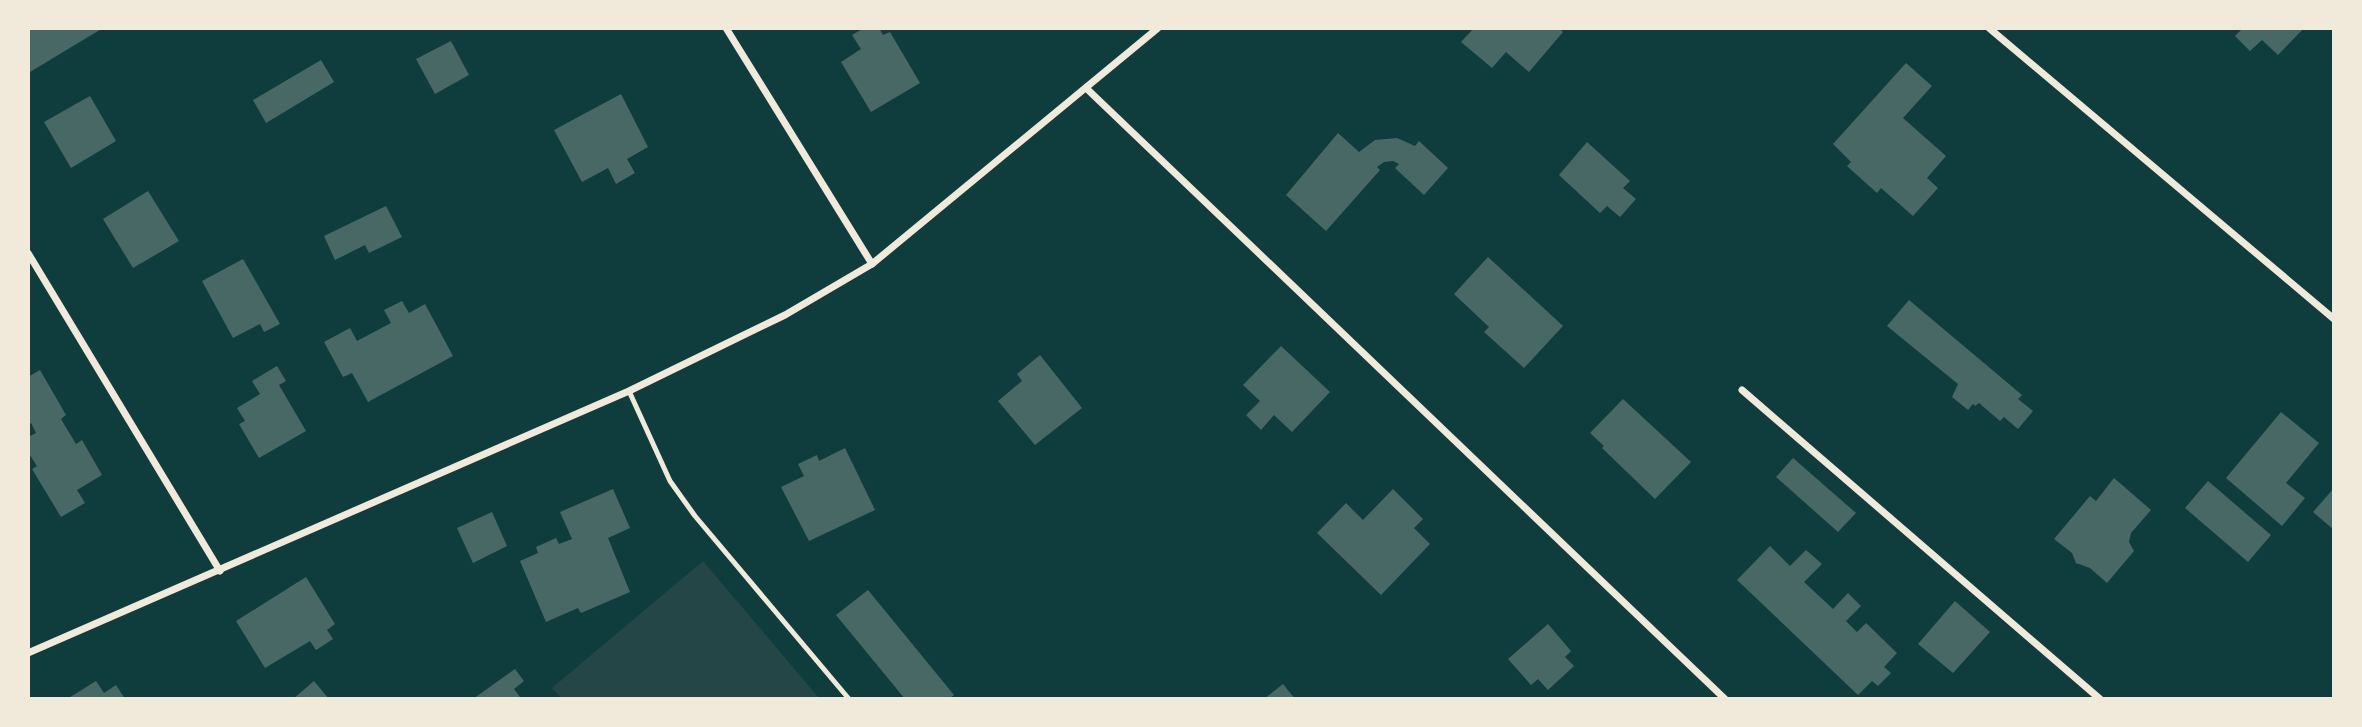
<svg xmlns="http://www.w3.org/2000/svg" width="2362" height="727" font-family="'Fira Sans',sans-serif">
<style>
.green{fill:#244646}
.building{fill:#486865}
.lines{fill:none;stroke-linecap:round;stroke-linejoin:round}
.service{stroke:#f1e9da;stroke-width:5}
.minor{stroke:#f1e9da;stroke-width:7}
</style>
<rect width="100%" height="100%" fill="#0f3d3e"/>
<!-- green -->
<path class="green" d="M 703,561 L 819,698 L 562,699 L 552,688 Z"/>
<!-- building -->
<g class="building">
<path d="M 28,28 L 103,28 L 30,72 L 28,68 Z"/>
<path d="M 864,28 L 879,28 L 883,35 L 890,32 L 920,83 L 871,112 L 841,62 L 861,49 L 852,35 Z"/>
<path d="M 1474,28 L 1559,28 L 1563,32 L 1529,72 L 1506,52 L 1492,68 L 1461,42 Z"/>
<path d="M 2243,28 L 2304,28 L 2278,55 L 2262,40 L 2250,51 L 2235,36 Z"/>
<path d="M 451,41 L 469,75 L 435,94 L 416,59 Z"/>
<path d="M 321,60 L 334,82 L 266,123 L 253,100 Z"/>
<path d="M 1906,63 L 1932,86 L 1903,118 L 1946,156 L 1927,178 L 1938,188 L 1913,216 L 1881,188 L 1877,193 L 1847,166 L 1851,162 L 1833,144 Z"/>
<path d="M 621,94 L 648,147 L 627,159 L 635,173 L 616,184 L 608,168 L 582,182 L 554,130 Z"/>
<path d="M 90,96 L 116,141 L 71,168 L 44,122 Z"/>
<path d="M 1338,133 L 1359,152 L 1375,140 L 1397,138 L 1415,146 L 1419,141 L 1448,168 L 1424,195 L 1395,168 L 1399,164 L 1393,161 L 1384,162 L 1377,167 L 1380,170 L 1326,231 L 1286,195 Z"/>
<path d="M 1587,142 L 1630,181 L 1623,188 L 1636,199 L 1620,217 L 1607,206 L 1600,213 L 1559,175 Z"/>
<path d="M 148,191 L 179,241 L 133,268 L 103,219 Z"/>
<path d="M 386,206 L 402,237 L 369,253 L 365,245 L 335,260 L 324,236 Z"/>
<path d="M 1488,257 L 1563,326 L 1524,368 L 1484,332 L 1489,327 L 1454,294 Z"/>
<path d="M 243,259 L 280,324 L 264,332 L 260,324 L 233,338 L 202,281 Z"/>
<path d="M 1909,300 L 2022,395 L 2018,399 L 2033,411 L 2018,429 L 2004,417 L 2000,421 L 1979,403 L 1975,406 L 1973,404 L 1968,410 L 1952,397 L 1958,384 L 1887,326 Z"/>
<path d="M 402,301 L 409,313 L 425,304 L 453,356 L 368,402 L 352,373 L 343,377 L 324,342 L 350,328 L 357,341 L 391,323 L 384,310 Z"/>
<path d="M 1281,346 L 1330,392 L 1292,432 L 1274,415 L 1261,430 L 1246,415 L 1260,401 L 1243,385 Z"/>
<path d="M 1040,355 L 1082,408 L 1035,445 L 998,401 L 1022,381 L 1017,374 Z"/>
<path d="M 277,366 L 286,381 L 279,385 L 306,431 L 259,458 L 239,424 L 245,421 L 237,408 L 260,394 L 252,381 Z"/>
<path d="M 40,370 L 66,415 L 61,419 L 76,444 L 82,440 L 102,475 L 77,490 L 85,503 L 61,517 L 32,469 L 37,466 L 28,452 L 28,437 L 36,433 L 31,423 L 28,425 L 28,377 Z"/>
<path d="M 1623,399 L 1691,462 L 1655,499 L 1602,448 L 1604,446 L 1590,433 Z"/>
<path d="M 2281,412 L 2319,443 L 2286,483 L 2305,498 L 2282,526 L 2226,478 Z"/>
<path d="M 845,448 L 875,510 L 809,541 L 781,487 L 804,476 L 798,464 L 817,455 L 819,461 Z"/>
<path d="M 1793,458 L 1856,513 L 1838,532 L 1776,477 Z"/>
<path d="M 2114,478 L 2151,510 L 2131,533 L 2129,542 L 2134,551 L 2107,583 L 2090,568 L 2076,563 L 2072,553 L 2054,539 L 2090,496 L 2096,501 Z"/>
<path d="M 2208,481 L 2271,535 L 2248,562 L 2185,508 Z"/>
<path d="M 2334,488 L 2334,530 L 2313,512 Z"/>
<path d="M 613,489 L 630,528 L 608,538 L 630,592 L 581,613 L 578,608 L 546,622 L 520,561 L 538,553 L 536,547 L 556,538 L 559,544 L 572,539 L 560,512 Z"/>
<path d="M 1393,489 L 1423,519 L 1414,528 L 1430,544 L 1381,595 L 1317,533 L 1346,503 L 1363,520 Z"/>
<path d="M 492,512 L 507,546 L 473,563 L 457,528 Z"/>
<path d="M 1770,546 L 1790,566 L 1806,550 L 1822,564 L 1804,582 L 1833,609 L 1848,593 L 1861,606 L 1846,621 L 1857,632 L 1866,623 L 1897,653 L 1884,667 L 1891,673 L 1878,686 L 1872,681 L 1858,695 L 1737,580 Z"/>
<path d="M 306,577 L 335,624 L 327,630 L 333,639 L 316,650 L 310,641 L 265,668 L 236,621 Z"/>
<path d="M 868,590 L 954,695 L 949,699 L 905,699 L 836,615 Z"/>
<path d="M 1955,601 L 1990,632 L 1953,673 L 1918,644 Z"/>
<path d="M 1548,624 L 1571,651 L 1565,657 L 1574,666 L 1548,690 L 1538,679 L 1531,685 L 1508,659 Z"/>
<path d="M 515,669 L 524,681 L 514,689 L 520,697 L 473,699 Z"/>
<path d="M 96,681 L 104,693 L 116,685 L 125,699 L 67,699 Z"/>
<path d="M 314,681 L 329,699 L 293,699 Z"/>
<path d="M 1283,684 L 1295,699 L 1264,699 Z"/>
</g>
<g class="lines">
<!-- service -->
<path class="service" d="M 629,391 L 670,481 L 695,516 L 849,699"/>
<!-- minor -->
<g class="minor">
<path d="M 726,28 L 872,264"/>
<path d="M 1989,28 L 2334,319"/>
<path d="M 1086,88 L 1725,699"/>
<path d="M 28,253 L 220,571"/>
<path d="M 1742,390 L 2100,699"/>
<path d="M 28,653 L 629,391 L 785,315 L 872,264 L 1158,28"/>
</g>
</g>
<!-- border -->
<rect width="2362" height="727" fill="none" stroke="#f1e9da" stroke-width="60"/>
</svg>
